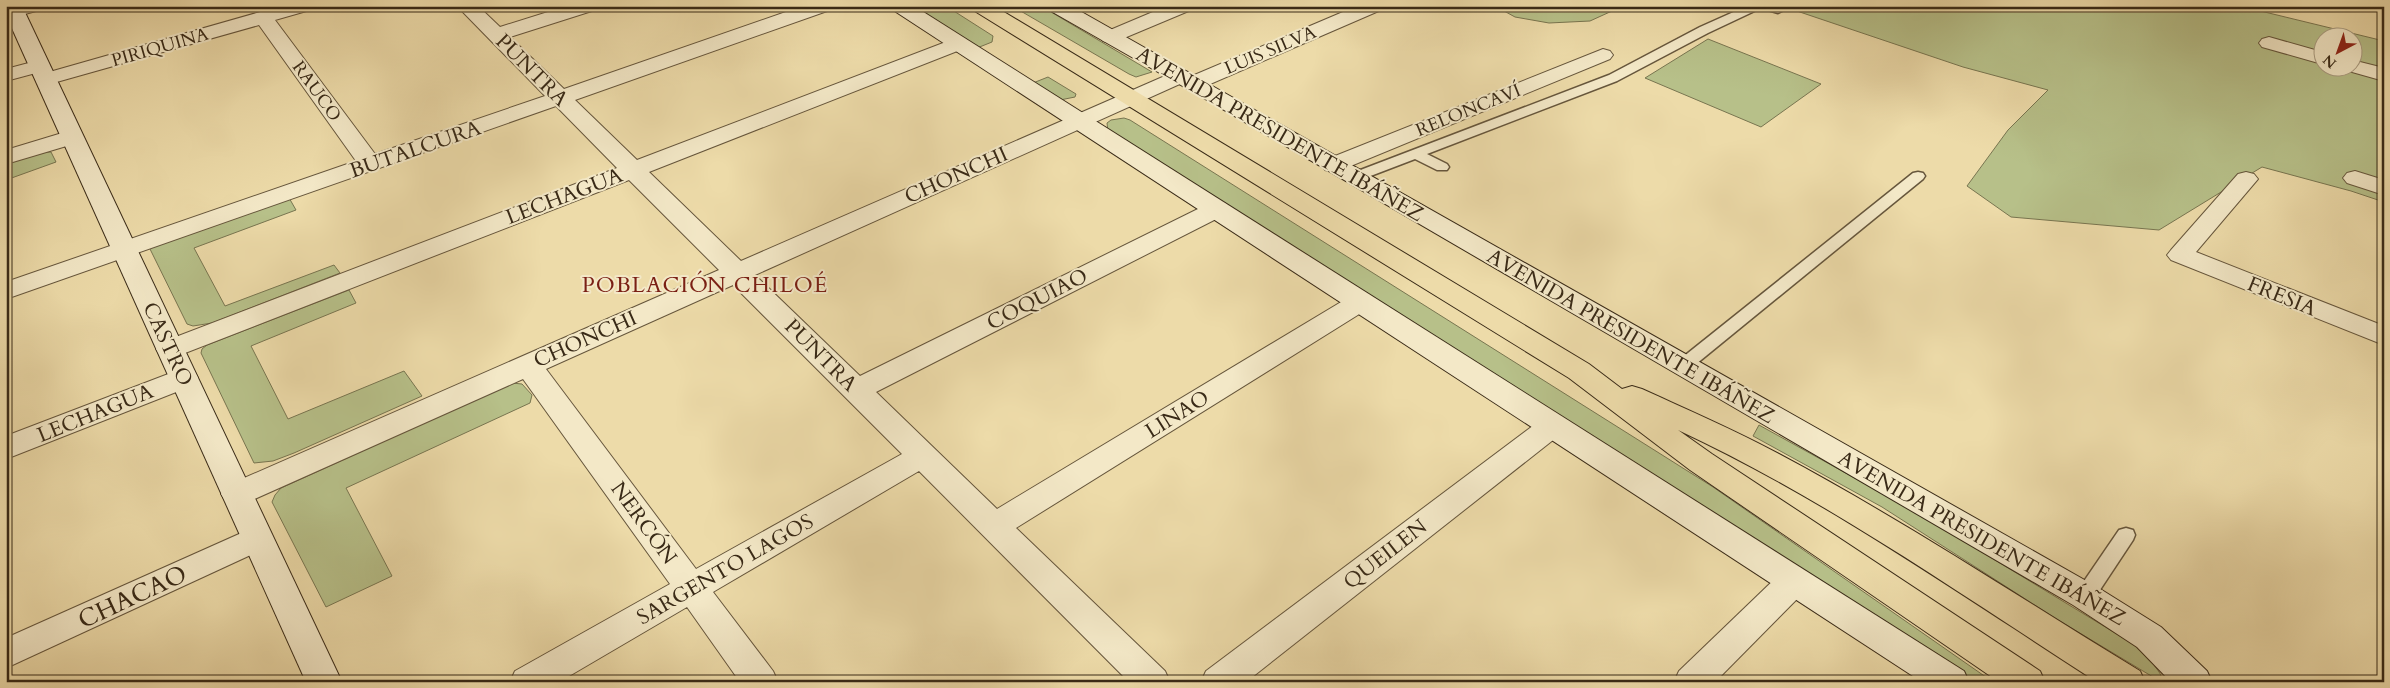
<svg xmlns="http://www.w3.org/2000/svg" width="2390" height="688" font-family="Cardo,serif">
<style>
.green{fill:#b7c089;stroke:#787550;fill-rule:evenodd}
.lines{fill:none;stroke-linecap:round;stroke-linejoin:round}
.lane-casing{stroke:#66563c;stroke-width:3}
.street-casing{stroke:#66563c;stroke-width:2}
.secondary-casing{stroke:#392a17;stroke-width:2}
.primary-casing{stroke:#392a17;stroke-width:2}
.lane{fill:#f3e8c7;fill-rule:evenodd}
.street{fill:#f3e8c7;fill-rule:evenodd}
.secondary{fill:#f3e8c7;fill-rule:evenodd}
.primary{fill:#eddba9;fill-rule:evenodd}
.labels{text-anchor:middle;stroke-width:4;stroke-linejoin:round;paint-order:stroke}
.far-street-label{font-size:18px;fill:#392a17;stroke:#f3e8c7}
.street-label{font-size:21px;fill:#392a17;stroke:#f3e8c7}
.neighbourhood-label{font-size:22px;letter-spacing:1px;fill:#7a1f14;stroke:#f3e8c7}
.near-street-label{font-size:25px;fill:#392a17;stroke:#f3e8c7}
</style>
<rect width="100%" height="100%" fill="#eddba9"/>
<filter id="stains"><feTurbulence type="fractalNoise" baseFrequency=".004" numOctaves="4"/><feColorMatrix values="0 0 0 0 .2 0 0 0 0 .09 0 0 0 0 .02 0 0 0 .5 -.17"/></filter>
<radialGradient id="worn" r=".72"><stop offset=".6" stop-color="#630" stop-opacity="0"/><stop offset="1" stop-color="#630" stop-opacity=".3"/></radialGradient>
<!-- green -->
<g class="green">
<path d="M 912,6 L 946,6 L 993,36 L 992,42 L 977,48 Z"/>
<path d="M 1012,6 L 1041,6 L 1152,72 L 1136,77 L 1129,74 Z"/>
<path d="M 1495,6 L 1623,6 L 1590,21 L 1549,23 L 1515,17 Z"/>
<path d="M 1782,6 L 2240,6 L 2384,41 L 2384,202 L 2351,191 L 2262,167 L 2159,230 L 2011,217 L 1967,186 L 2008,130 L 2048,90 L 1963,67 ZM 2322,38 L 2352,38 L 2352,68 L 2322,68 Z"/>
<path d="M 1708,39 L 1821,84 L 1761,127 L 1645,78 Z"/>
<path d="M 1048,77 L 1076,94 L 1075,97 L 1060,100 L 1033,83 Z"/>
<path d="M 1124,118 L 1130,120 L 1713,487 L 1993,682 L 1966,682 L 1108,132 L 1107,123 L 1111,120 Z"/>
<path d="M 43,152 L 51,152 L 56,162 L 6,180 L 6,163 Z"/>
<path d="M 288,196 L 296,210 L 194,248 L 225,306 L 334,265 L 340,273 L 212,323 L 193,326 L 187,324 L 150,249 L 153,245 Z"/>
<path d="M 349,290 L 356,303 L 251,346 L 288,419 L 404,371 L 422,396 L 294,453 L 273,461 L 254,463 L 201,353 L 202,349 L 207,345 Z"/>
<path d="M 512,383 L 522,384 L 532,395 L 530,403 L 346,488 L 392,576 L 326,607 L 272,502 L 275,495 L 281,488 Z"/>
<path d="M 1759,425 L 1916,512 L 2130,642 C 2144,652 2152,661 2161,675 L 2158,680 L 2058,620 L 1882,507 L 1753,436 Z"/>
</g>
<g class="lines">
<defs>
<g id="lane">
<path d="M 1747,6 L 1778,6 L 1784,10 L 1778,13 L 1761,8 L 1708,33 L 1617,81 L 1427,154 L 1447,164 L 1449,167 L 1447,170 L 1437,170 L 1415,159 L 1360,180 L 1355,181 L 1348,177 L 1350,174 L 1609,75 L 1700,27 Z"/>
<path d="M 1918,172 L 1923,173 L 1925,176 L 1923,179 L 1690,369 L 1678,369 L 1676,365 L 1678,361 L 1913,173 Z"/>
<path d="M 2126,528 L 2133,530 L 2135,535 L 2133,540 L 2092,602 L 2085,604 L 2078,602 L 2075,596 L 2078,590 L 2119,530 Z"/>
</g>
<g id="street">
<path d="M 43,6 L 40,10 L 6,19 L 6,7 Z"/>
<path d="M 281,6 L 313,6 L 310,10 L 275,20 L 375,154 L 545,96 L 457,6 L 478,6 L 500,27 L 567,6 L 598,6 L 595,10 L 510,37 L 564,89 L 803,6 L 833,6 L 830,10 L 575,100 L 637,160 L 951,40 L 958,38 L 965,40 L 968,44 L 965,48 L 649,172 L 741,261 L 1174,72 L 1181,70 L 1188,72 L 1192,76 L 1357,6 L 1384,6 L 1381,10 L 1201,88 L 1193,89 L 1185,88 L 1182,83 L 755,275 L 860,376 L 1208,204 L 1217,202 L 1226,204 L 1229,209 L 1226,214 L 876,392 L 997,509 L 1351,296 L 1360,294 L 1369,296 L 1373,302 L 1369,308 L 1016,528 L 1165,671 L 1170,682 L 1129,682 L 919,471 L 713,592 L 773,671 L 778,682 L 740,682 L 687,607 L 559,682 L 510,682 L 515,671 L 670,584 L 523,379 L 248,502 L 237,506 L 226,502 L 221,494 L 226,486 L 719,270 L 629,180 L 180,355 L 170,358 L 160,355 L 156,349 L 160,343 L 617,168 L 556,106 L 6,299 L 6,282 L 356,161 L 259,25 L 46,85 L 39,83 L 35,79 L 39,75 ZM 733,285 L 902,454 L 696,569 L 546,369 Z"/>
<path d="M 1167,6 L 1194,6 L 1191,10 L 1117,41 L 1110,43 L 1103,41 L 1100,37 L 1103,33 Z"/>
<path d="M 2269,37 L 2322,52 L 2322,64 L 2262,47 L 2259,43 L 2262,39 Z"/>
<path d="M 1603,49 L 1610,51 L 1613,55 L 1610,59 L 1341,170 L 1333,172 L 1325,170 L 1321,165 L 1325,160 Z"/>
<path d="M 40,60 L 47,62 L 50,66 L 47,70 L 6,81 L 6,69 Z"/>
<path d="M 2352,60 L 2384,68 L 2384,81 L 2345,70 L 2343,68 L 2352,68 Z"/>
<path d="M 72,130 L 80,132 L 83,137 L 80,142 L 6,164 L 6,150 Z"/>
<path d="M 2355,171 L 2384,180 L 2384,195 L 2347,183 L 2343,178 L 2347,173 Z"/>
<path d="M 2246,172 L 2254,174 L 2258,179 L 2196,252 L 2384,326 L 2384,345 L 2171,260 L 2167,255 L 2171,250 L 2238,174 Z"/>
<path d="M 184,368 L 194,371 L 198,378 L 194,385 L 6,459 L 6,436 Z"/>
<path d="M 1552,416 L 1562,419 L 1567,426 L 1562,433 L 1246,682 L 1201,682 L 1206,671 L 1542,419 Z"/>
<path d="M 257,526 L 268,529 L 273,538 L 268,547 L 6,668 L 6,638 Z"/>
<path d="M 1794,568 L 1806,572 L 1811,581 L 1806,590 L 1715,682 L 1674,682 L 1679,671 L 1782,572 Z"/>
</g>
<g id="secondary">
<path d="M 6,6 L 22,6 L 342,682 L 306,682 L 6,15 Z"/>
<path d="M 890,6 L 914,6 L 1964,671 L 1969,682 L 1922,682 L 893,10 Z"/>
<path d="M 1046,6 L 1071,6 L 2097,587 L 2161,627 L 2207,671 L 2212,682 L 2171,682 L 2137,647 L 2073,605 L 1200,96 L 1049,10 Z"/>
</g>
<path id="primary" d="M 970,6 L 994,6 L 1589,364 L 1622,389 L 1632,386 L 1642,389 C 1688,410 1735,430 1779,454 C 1903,520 2020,598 2140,671 L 2145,682 L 2097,682 C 1960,594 1826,499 1678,430 L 1712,454 L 2040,671 L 2045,682 L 1999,682 L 1690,470 L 1569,378 L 973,10 Z"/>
</defs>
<!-- lane casing -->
<use href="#lane" class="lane-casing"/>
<!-- street casing -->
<use href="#street" class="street-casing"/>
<!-- secondary casing -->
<use href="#secondary" class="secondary-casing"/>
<!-- primary casing -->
<use href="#primary" class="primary-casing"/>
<!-- lane -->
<use href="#lane" class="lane"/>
<!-- street -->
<use href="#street" class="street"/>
<!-- secondary -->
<use href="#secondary" class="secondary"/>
<!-- primary -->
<use href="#primary" class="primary"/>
</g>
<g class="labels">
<!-- far-street labels -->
<g class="far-street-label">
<text transform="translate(160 47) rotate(-16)" y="6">PIRIQUINA</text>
<text transform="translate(1270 50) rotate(-23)" y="6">LUIS SILVA</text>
<text transform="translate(317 91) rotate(54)" y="6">RAUCO</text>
<text transform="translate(1468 110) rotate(-22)" y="6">RELONCAVÍ</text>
</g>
<!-- street labels -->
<g class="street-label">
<text transform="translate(532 70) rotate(45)" y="7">PUNTRA</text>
<text transform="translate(1280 134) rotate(30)" y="7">AVENIDA PRESIDENTE IBÁÑEZ</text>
<text transform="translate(415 149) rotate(-19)" y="7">BUTALCURA</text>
<text transform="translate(956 175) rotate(-24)" y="7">CHONCHI</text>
<text transform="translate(564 196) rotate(-21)" y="7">LECHAGUA</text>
<text transform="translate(2282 296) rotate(22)" y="7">FRESIA</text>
<text transform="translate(1037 299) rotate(-27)" y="7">COQUIAO</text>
<text transform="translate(1631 336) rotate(30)" y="7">AVENIDA PRESIDENTE IBÁÑEZ</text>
<text transform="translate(585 339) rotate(-24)" y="7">CHONCHI</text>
<text transform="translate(168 344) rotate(65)" y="7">CASTRO</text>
<text transform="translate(821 355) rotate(45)" y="7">PUNTRA</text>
<text transform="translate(95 413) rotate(-22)" y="7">LECHAGUA</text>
<text transform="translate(1177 414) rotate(-32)" y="7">LINAO</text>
<text transform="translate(644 523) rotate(54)" y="7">NERCÓN</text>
<text transform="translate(1982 538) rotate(30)" y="7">AVENIDA PRESIDENTE IBÁÑEZ</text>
<text transform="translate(1385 554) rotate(-38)" y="7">QUEILEN</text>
<text transform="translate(725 569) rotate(-30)" y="7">SARGENTO LAGOS</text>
</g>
<!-- neighbourhood labels -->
<g class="neighbourhood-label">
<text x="705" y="292">POBLACIÓN CHILOÉ</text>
</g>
<!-- near-street labels -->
<g class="near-street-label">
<text transform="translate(132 596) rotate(-25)" y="9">CHACAO</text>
</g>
</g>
<!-- margin -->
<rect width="2390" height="688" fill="none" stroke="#eddba9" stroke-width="25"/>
<rect x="8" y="8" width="2375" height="673" fill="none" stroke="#392a17" stroke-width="2.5"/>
<rect x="12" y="12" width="2365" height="663" fill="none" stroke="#392a17"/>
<!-- north arrow -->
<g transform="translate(2338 52) rotate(221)"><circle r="24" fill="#f3e8c7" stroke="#a99c81"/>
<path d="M0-4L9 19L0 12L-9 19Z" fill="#8f2418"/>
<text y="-8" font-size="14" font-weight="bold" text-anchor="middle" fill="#392a17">N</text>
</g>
<rect width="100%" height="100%" filter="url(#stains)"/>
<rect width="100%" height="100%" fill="url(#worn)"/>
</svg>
